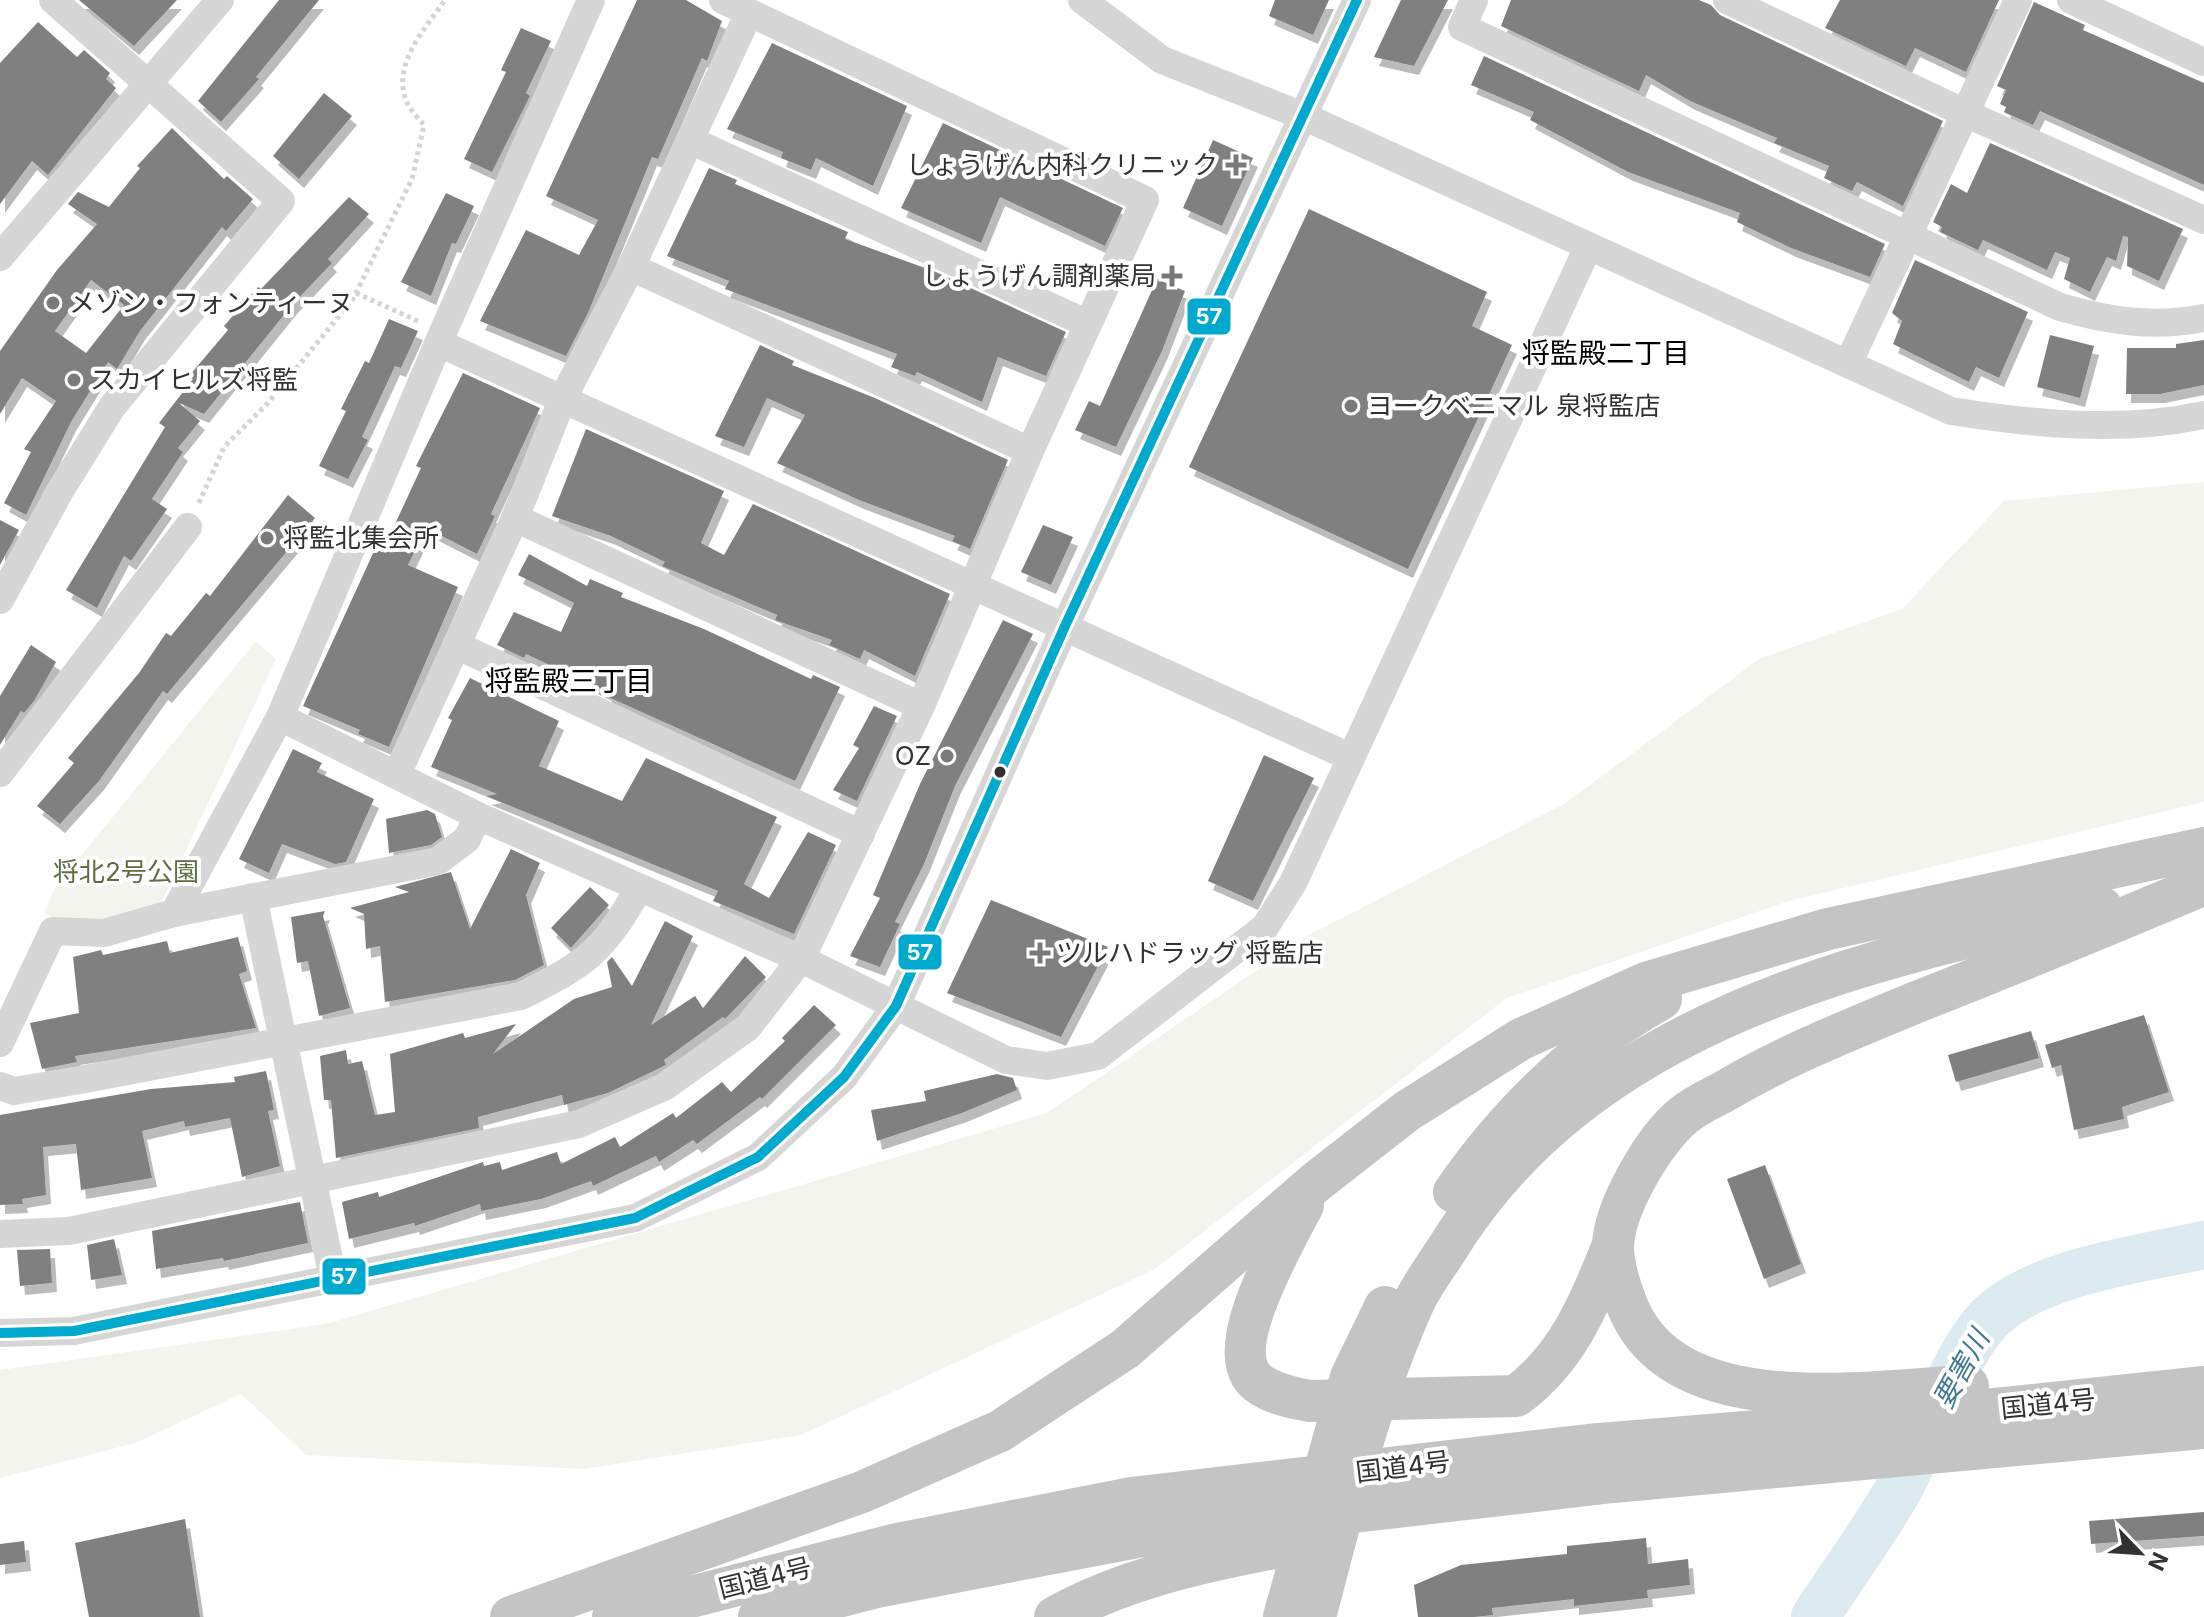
<svg xmlns="http://www.w3.org/2000/svg" width="2204" height="1617" font-family="Inter,'Noto Sans JP',sans-serif">
<style>
.green{fill:#f2f4ed}
.lines{fill:none;stroke-linecap:round;stroke-linejoin:round}
.river{stroke:#dbebf1;stroke-width:48}
.building{fill:#808080;fill-rule:evenodd;filter:url(#shadow)}
.path{stroke:#d5d5d5;stroke-width:5;stroke-dasharray:4 4;stroke-linecap:butt}
.minor{stroke:#d6d6d6;stroke-width:28}
.highway{stroke:#c4c4c4;stroke-width:42}
.bus-1-casing{stroke:#fff;stroke-width:16}
.bus-1{stroke:#00a9ce;stroke-width:10}
.poi-dot{fill:#7a7a7a;stroke:#fff;stroke-width:3}
.bus-dot{fill:#323232;stroke:#fff;stroke-width:3}
.labels{text-anchor:middle;stroke-width:8;stroke-linejoin:round;paint-order:stroke}
.poi-label{font-size:26px;fill:#323232;stroke:#fff;text-anchor:start}
.park-label{font-size:26px;fill:#5c6e40;stroke:#fff}
.street-label{font-size:26px;fill:#323232;stroke:#fff}
.neighbourhood-label{font-size:28px;fill:#000;stroke:#fff}
.water-label{font-size:28px;font-style:italic;fill:#3f7a8c;stroke:#fff}
.line-badge{stroke:#fff;stroke-width:3}
.badge-label{font-size:22px;text-anchor:middle;font-weight:bold;fill:#fff}
</style>
<defs>
<filter id="shadow"><feDropShadow dx="5" dy="9" stdDeviation="0" flood-color="#0004"/></filter>
</defs>
<rect width="100%" height="100%" fill="#fff"/>
<!-- green -->
<g class="green">
<path d="M 2204,482 L 2204,802 L 1789,901 L 1507,998 L 1155,1269 L 801,1435 L 584,1469 L 306,1455 L 241,1394 L 135,1443 L 0,1478 L 0,1370 L 326,1324 L 1047,1113 L 1309,935 L 1566,803 L 1759,659 L 1902,609 L 2004,501 Z"/>
<path d="M 256,641 L 276,659 L 161,903 C 123,916 82,934 44,913 L 55,888 Z"/>
</g>
<g class="lines">
<!-- river -->
<path class="river" d="M 1815,1617 C 1842,1575 1873,1534 1898,1490 C 1923,1445 1957,1347 1993,1315 C 2041,1271 2141,1259 2204,1245"/>
</g>
<!-- building -->
<g class="building">
<path d="M 79,0 L 177,0 L 134,46 Z"/>
<path d="M 279,0 L 319,0 L 256,77 L 259,79 L 221,122 L 198,101 Z"/>
<path d="M 637,0 L 686,0 L 722,21 L 707,61 L 702,58 L 658,159 L 652,157 L 588,313 L 566,356 L 480,321 L 526,230 L 579,255 L 598,220 L 546,196 Z"/>
<path d="M 1275,0 L 1329,0 L 1313,35 L 1269,16 Z"/>
<path d="M 1401,0 L 1448,0 L 1414,66 L 1374,57 Z"/>
<path d="M 1511,0 L 1699,0 L 1711,5 L 1720,15 L 1943,121 L 1903,206 L 1857,182 L 1852,191 L 1824,178 L 1829,166 L 1774,143 L 1777,138 L 1690,101 L 1646,75 L 1639,91 L 1501,26 Z"/>
<path d="M 1840,0 L 1999,0 L 1966,72 L 1915,48 L 1906,66 L 1825,28 Z"/>
<path d="M 2034,2 L 2085,25 L 2083,30 L 2204,83 L 2204,185 L 2040,111 L 2033,125 L 2004,112 L 2006,107 L 2000,104 L 2006,90 L 1997,86 Z"/>
<path d="M 38,22 L 77,57 L 84,50 L 110,73 L 106,79 L 116,88 L 48,175 L 32,161 L 0,204 L 0,63 Z"/>
<path d="M 521,28 L 551,41 L 526,93 L 530,96 L 492,172 L 464,159 L 506,72 L 501,70 Z"/>
<path d="M 772,43 L 907,106 L 873,186 L 816,158 L 811,170 L 781,158 L 783,152 L 727,129 Z"/>
<path d="M 1484,56 L 1885,244 L 1870,277 L 1791,248 L 1737,222 L 1740,213 L 1628,172 L 1530,120 L 1534,112 L 1471,85 Z"/>
<path d="M 324,93 L 352,116 L 299,179 L 273,156 Z"/>
<path d="M 943,123 L 1123,208 L 1105,246 L 1000,197 L 981,243 L 901,208 Z"/>
<path d="M 172,128 L 224,179 L 227,176 L 253,199 L 226,231 L 222,227 L 140,331 L 117,369 L 108,362 L 71,422 L 26,515 L 4,503 L 31,452 L 24,449 L 56,401 L 22,378 L 0,414 L 0,351 L 57,270 L 97,224 L 68,204 L 78,192 L 109,207 L 140,168 L 137,166 ZM 91,280 L 124,305 L 86,353 L 55,331 Z"/>
<path d="M 1213,140 L 1253,158 L 1222,226 L 1183,208 Z"/>
<path d="M 1990,143 L 2183,229 L 2159,281 L 2127,266 L 2128,237 L 2123,236 L 2116,261 L 2107,257 L 2090,292 L 2064,279 L 2070,258 L 2055,252 L 2047,270 L 1983,240 L 1978,250 L 1940,232 L 1942,227 L 1933,222 L 1951,184 L 1967,193 Z"/>
<path d="M 709,168 L 737,180 L 735,184 L 848,232 L 845,239 L 936,272 L 1066,332 L 1046,376 L 998,357 L 982,402 L 917,372 L 915,376 L 891,367 L 897,354 L 725,289 L 729,281 L 667,256 Z"/>
<path d="M 446,193 L 474,206 L 456,244 L 452,243 L 431,296 L 401,282 Z"/>
<path d="M 349,197 L 369,214 L 328,259 L 332,263 L 292,305 L 204,414 L 179,403 L 200,421 L 178,448 L 183,452 L 152,499 L 167,509 L 131,561 L 124,556 L 97,608 L 66,590 L 165,427 L 159,423 L 193,379 L 189,376 L 228,330 L 224,326 L 258,287 L 261,289 Z"/>
<path d="M 1309,209 L 1487,292 L 1472,326 L 1512,345 L 1408,569 L 1189,467 Z"/>
<path d="M 1915,260 L 2028,312 L 1999,378 L 1976,367 L 1969,382 L 1893,344 L 1902,321 L 1892,313 Z"/>
<path d="M 1157,279 L 1185,291 L 1162,351 L 1116,447 L 1075,430 L 1089,401 L 1100,406 Z"/>
<path d="M 389,319 L 418,331 L 401,368 L 395,366 L 362,437 L 368,440 L 348,479 L 319,466 L 346,411 L 341,409 L 365,361 L 369,363 Z"/>
<path d="M 2050,335 L 2094,346 L 2080,398 L 2037,387 Z"/>
<path d="M 2204,340 L 2204,385 L 2160,394 L 2126,394 L 2127,348 L 2176,348 L 2176,344 Z"/>
<path d="M 760,345 L 794,361 L 792,365 L 875,398 L 1008,460 L 970,549 L 952,541 L 955,536 L 859,500 L 777,463 L 805,415 L 767,398 L 744,447 L 715,436 Z"/>
<path d="M 463,373 L 540,408 L 491,514 L 495,516 L 477,554 L 426,528 L 408,565 L 458,587 L 389,747 L 358,734 L 360,730 L 303,706 L 375,549 L 382,552 L 421,468 L 416,466 Z"/>
<path d="M 586,429 L 724,491 L 701,543 L 724,555 L 753,504 L 950,594 L 915,676 L 864,650 L 860,659 L 829,645 L 832,640 L 775,620 L 777,615 L 662,566 L 665,562 L 611,536 L 552,516 Z"/>
<path d="M 288,495 L 315,518 L 167,694 L 163,691 L 99,781 L 60,824 L 37,806 L 74,763 L 68,758 L 139,673 L 166,633 L 171,636 L 206,593 L 210,596 Z"/>
<path d="M 0,520 L 19,530 L 0,565 Z"/>
<path d="M 1043,525 L 1073,537 L 1051,585 L 1021,572 Z"/>
<path d="M 529,554 L 587,586 L 590,579 L 623,593 L 621,597 L 704,629 L 811,679 L 813,675 L 840,687 L 795,781 L 606,696 L 607,692 L 526,654 L 524,658 L 497,645 L 514,612 L 561,632 L 574,603 L 518,575 Z"/>
<path d="M 1003,620 L 1033,634 L 955,786 L 924,864 L 895,922 L 900,924 L 880,967 L 850,956 L 880,898 L 873,895 L 920,784 Z"/>
<path d="M 31,645 L 56,662 L 34,701 L 24,713 L 21,711 L 0,745 L 0,696 Z"/>
<path d="M 470,678 L 559,721 L 539,766 L 622,801 L 646,758 L 777,817 L 744,884 L 769,898 L 808,832 L 836,845 L 794,934 L 713,901 L 718,891 L 486,796 L 497,794 L 431,767 L 452,720 L 448,718 Z"/>
<path d="M 874,706 L 897,716 L 857,801 L 833,790 L 859,748 L 853,745 Z"/>
<path d="M 293,749 L 322,763 L 317,772 L 374,799 L 346,862 L 335,864 L 282,844 L 269,873 L 239,859 Z"/>
<path d="M 1264,755 L 1314,778 L 1253,901 L 1208,881 Z"/>
<path d="M 427,810 L 435,814 L 442,837 L 431,845 L 389,853 L 386,819 Z"/>
<path d="M 511,849 L 540,863 L 526,895 L 544,965 L 515,980 L 385,1002 L 380,946 L 366,949 L 364,914 L 350,908 L 409,892 L 395,887 L 451,872 L 470,929 Z"/>
<path d="M 590,887 L 609,905 L 571,948 L 551,928 Z"/>
<path d="M 991,900 L 1108,947 L 1061,1037 L 947,993 Z"/>
<path d="M 325,911 L 323,916 L 350,1008 L 319,1016 L 308,961 L 297,963 L 291,917 Z"/>
<path d="M 665,921 L 693,936 L 651,1025 L 695,996 L 703,1008 L 745,956 L 766,977 L 725,1019 L 723,1017 L 664,1060 L 666,1065 L 608,1093 L 564,1105 L 562,1095 L 478,1117 L 479,1128 L 336,1158 L 331,1100 L 324,1100 L 320,1056 L 346,1050 L 348,1064 L 362,1061 L 375,1115 L 395,1112 L 390,1054 L 463,1033 L 465,1038 L 516,1024 L 493,1054 L 574,999 L 612,987 L 607,962 L 612,957 L 632,986 Z"/>
<path d="M 238,937 L 247,971 L 239,974 L 256,1028 L 75,1056 L 77,1062 L 42,1069 L 30,1023 L 79,1013 L 73,957 L 101,950 L 103,955 L 167,941 L 170,953 Z"/>
<path d="M 814,1005 L 836,1025 L 762,1099 L 760,1097 L 697,1144 L 693,1140 L 659,1162 L 656,1156 L 593,1186 L 591,1181 L 541,1199 L 481,1211 L 480,1204 L 415,1226 L 414,1223 L 349,1239 L 342,1202 L 378,1192 L 379,1197 L 483,1162 L 484,1166 L 500,1162 L 502,1170 L 557,1152 L 561,1164 L 615,1137 L 620,1147 L 673,1113 L 676,1118 L 722,1082 L 731,1092 L 785,1041 L 782,1038 Z"/>
<path d="M 2144,1015 L 2169,1092 L 2122,1107 L 2124,1119 L 2074,1130 L 2061,1065 L 2052,1068 L 2045,1045 Z"/>
<path d="M 2031,1031 L 2039,1058 L 1956,1082 L 1948,1055 Z"/>
<path d="M 266,1071 L 274,1110 L 268,1111 L 280,1166 L 242,1177 L 230,1118 L 185,1127 L 184,1121 L 142,1131 L 152,1178 L 81,1190 L 76,1144 L 43,1147 L 46,1195 L 22,1199 L 23,1204 L 0,1205 L 0,1115 L 151,1089 L 235,1082 L 234,1077 Z"/>
<path d="M 997,1074 L 1013,1078 L 1017,1090 L 962,1113 L 877,1141 L 871,1110 L 926,1101 L 924,1091 Z"/>
<path d="M 1765,1165 L 1801,1264 L 1764,1279 L 1727,1179 Z"/>
<path d="M 300,1202 L 308,1243 L 224,1261 L 223,1258 L 156,1269 L 152,1231 Z"/>
<path d="M 114,1239 L 122,1275 L 91,1280 L 87,1245 Z"/>
<path d="M 50,1249 L 52,1283 L 20,1286 L 17,1250 Z"/>
<path d="M 2204,1512 L 2204,1536 L 2091,1544 L 2089,1521 Z"/>
<path d="M 185,1519 L 200,1617 L 89,1617 L 75,1543 Z"/>
<path d="M 1646,1538 L 1648,1564 L 1688,1559 L 1690,1585 L 1647,1590 L 1648,1598 L 1574,1606 L 1574,1599 L 1492,1608 L 1493,1615 L 1474,1617 L 1418,1617 L 1414,1585 L 1461,1565 L 1567,1554 L 1567,1546 Z"/>
<path d="M 24,1541 L 26,1562 L 0,1565 L 0,1544 Z"/>
</g>
<g class="lines">
<!-- path -->
<g class="path">
<path d="M 356,293 L 420,322"/>
<path d="M 199,503 L 224,447 L 267,404 L 353,299 L 412,179 L 424,125 C 418,118 409,109 406,100 C 392,63 426,28 445,0"/>
</g>
<!-- minor -->
<g class="minor">
<path d="M 1082,0 L 1162,60 L 1303,116 L 1951,411 C 2033,424 2122,433 2204,415"/>
<path d="M 1474,0 L 1462,27 L 2060,307 C 2109,321 2153,328 2204,318"/>
<path d="M 1727,0 L 1967,114 L 2204,220"/>
<path d="M 2071,0 L 2204,62"/>
<path d="M 690,140 L 1088,324"/>
<path d="M 0,257 L 220,0"/>
<path d="M 631,267 L 1030,451"/>
<path d="M 439,343 L 1350,757"/>
<path d="M 1848,364 L 2018,0"/>
<path d="M 515,518 L 921,706"/>
<path d="M 0,600 L 60,491 L 112,407 L 281,201 L 53,0"/>
<path d="M 456,645 L 861,834"/>
<path d="M 280,717 L 478,816 L 801,959 L 1006,1060 L 1047,1066 L 1098,1056 L 1265,927 L 1293,883 L 1588,247"/>
<path d="M 0,773 L 188,527"/>
<path d="M 397,774 L 515,518 L 563,398 L 631,267 L 749,13"/>
<path d="M 253,897 L 333,1278"/>
<path d="M 174,913 L 280,717 L 443,332 L 591,0"/>
<path d="M 0,1043 L 53,931 L 104,933 L 174,913 L 438,861 L 467,839 L 478,816"/>
<path d="M 0,1086 L 14,1091 L 80,1080 L 521,996 C 587,963 602,953 639,888"/>
<path d="M 0,1234 L 69,1231 L 579,1124 L 664,1087 L 748,1027 L 801,959 L 921,706 L 1030,451 L 1145,200 L 723,0"/>
<path d="M 0,1333 L 74,1331 L 635,1218 L 758,1157 L 844,1077 L 896,1006 L 1065,626 L 1357,0"/>
</g>
<!-- highway -->
<g class="highway">
<path d="M 1454,1192 C 1509,1113 1576,1047 1661,999"/>
<path d="M 1303,1205 C 1286,1239 1218,1351 1258,1383 C 1273,1394 1292,1398 1310,1401 L 1516,1396 C 1568,1358 1589,1304 1613,1245"/>
<path d="M 1968,1386 C 1867,1390 1674,1425 1627,1305 C 1620,1287 1613,1266 1613,1246 C 1614,1208 1654,1139 1684,1115 C 1696,1105 1712,1098 1725,1091 C 1784,1056 1849,1030 1912,1004 C 2008,966 2103,927 2198,887"/>
<path d="M 511,1617 L 862,1492 L 1000,1431 L 1125,1349 L 1316,1182 L 1407,1111 L 1521,1039 L 1646,983 L 1828,929 L 2204,848"/>
<path d="M 613,1617 L 897,1544 L 1131,1498 L 1588,1445 L 1900,1419 L 2204,1387"/>
<path d="M 759,1617 L 881,1586 L 1137,1537 L 1613,1482 L 2204,1428"/>
<path d="M 1055,1617 C 1127,1577 1210,1560 1290,1545"/>
<path d="M 1284,1617 L 1351,1377 L 1385,1307"/>
<path d="M 1315,1617 C 1343,1511 1369,1401 1415,1300 C 1424,1282 1436,1266 1447,1249 C 1587,1022 1858,959 2102,908"/>
</g>
<defs>
<path id="bus-1" d="M 0,1333 L 74,1331 L 635,1218 L 758,1157 L 844,1077 L 896,1006 L 1065,626 L 1357,0"/>
</defs>
<!-- bus-1 casing -->
<use href="#bus-1" class="bus-1-casing"/>
<!-- bus-1 -->
<use href="#bus-1" class="bus-1"/>
</g>
<!-- markers -->
<g class="poi-dot">
<path d="M1232 153h8v8h8v8h-8v8h-8v-8h-8v-8h8z"/>
<path d="M1168 264h8v8h8v8h-8v8h-8v-8h-8v-8h8z"/>
<circle cx="53" cy="303" r="8"/>
<circle cx="74" cy="380" r="8"/>
<circle cx="1351" cy="406" r="8"/>
<circle cx="267" cy="538" r="8"/>
<circle cx="947" cy="756" r="8"/>
<path d="M1036 941h8v8h8v8h-8v8h-8v-8h-8v-8h8z"/>
</g>
<circle class="bus-dot" cx="1000" cy="772" r="7"/>
<g class="labels">
<!-- poi labels -->
<g class="poi-label">
<text x="1218" y="174" text-anchor="end">しょうげん内科クリニック</text>
<text x="1156" y="285" text-anchor="end">しょうげん調剤薬局</text>
<text x="69" y="312">メゾン・フォンティーヌ</text>
<text x="90" y="389">スカイヒルズ将監</text>
<text x="1367" y="415">ヨークベニマル 泉将監店</text>
<text x="283" y="547">将監北集会所</text>
<text x="931" y="765" text-anchor="end">OZ</text>
<text x="1056" y="962">ツルハドラッグ 将監店</text>
</g>
<!-- park labels -->
<g class="park-label">
<text x="126" y="881">将北2号公園</text>
</g>
<!-- street labels -->
<g class="street-label">
<text transform="translate(2048 1404) rotate(-6)" y="9">国道4号</text>
<text transform="translate(1403 1467) rotate(-7)" y="9">国道4号</text>
<text transform="translate(765 1578) rotate(-14)" y="9">国道4号</text>
</g>
<!-- neighbourhood labels -->
<g class="neighbourhood-label">
<text x="1606" y="363">将監殿二丁目</text>
<text x="569" y="691">将監殿三丁目</text>
</g>
<!-- water labels -->
<g class="water-label">
<text transform="translate(1961 1369) rotate(-61)" y="10">要害川</text>
</g>
</g>
<g class="line-badge">
<rect x="1186" y="297" width="46" height="39" rx="8" fill="#00a9ce"/>
<rect x="897" y="933" width="46" height="38" rx="8" fill="#00a9ce"/>
<rect x="321" y="1257" width="46" height="39" rx="8" fill="#00a9ce"/>
</g>
<g class="badge-label">
<text x="1209" y="324">57</text>
<text x="920" y="960">57</text>
<text x="344" y="1284">57</text>
</g>
<!-- north arrow -->
<g transform="translate(2140 1553) rotate(115)" stroke="#ffffff" stroke-width="6" paint-order="stroke">
<path d="M0-6L14 30L0 20L-14 30Z" fill="#323232"/>
<text y="-12" font-size="22" font-weight="bold" text-anchor="middle" fill="#323232">N</text>
</g>
</svg>
